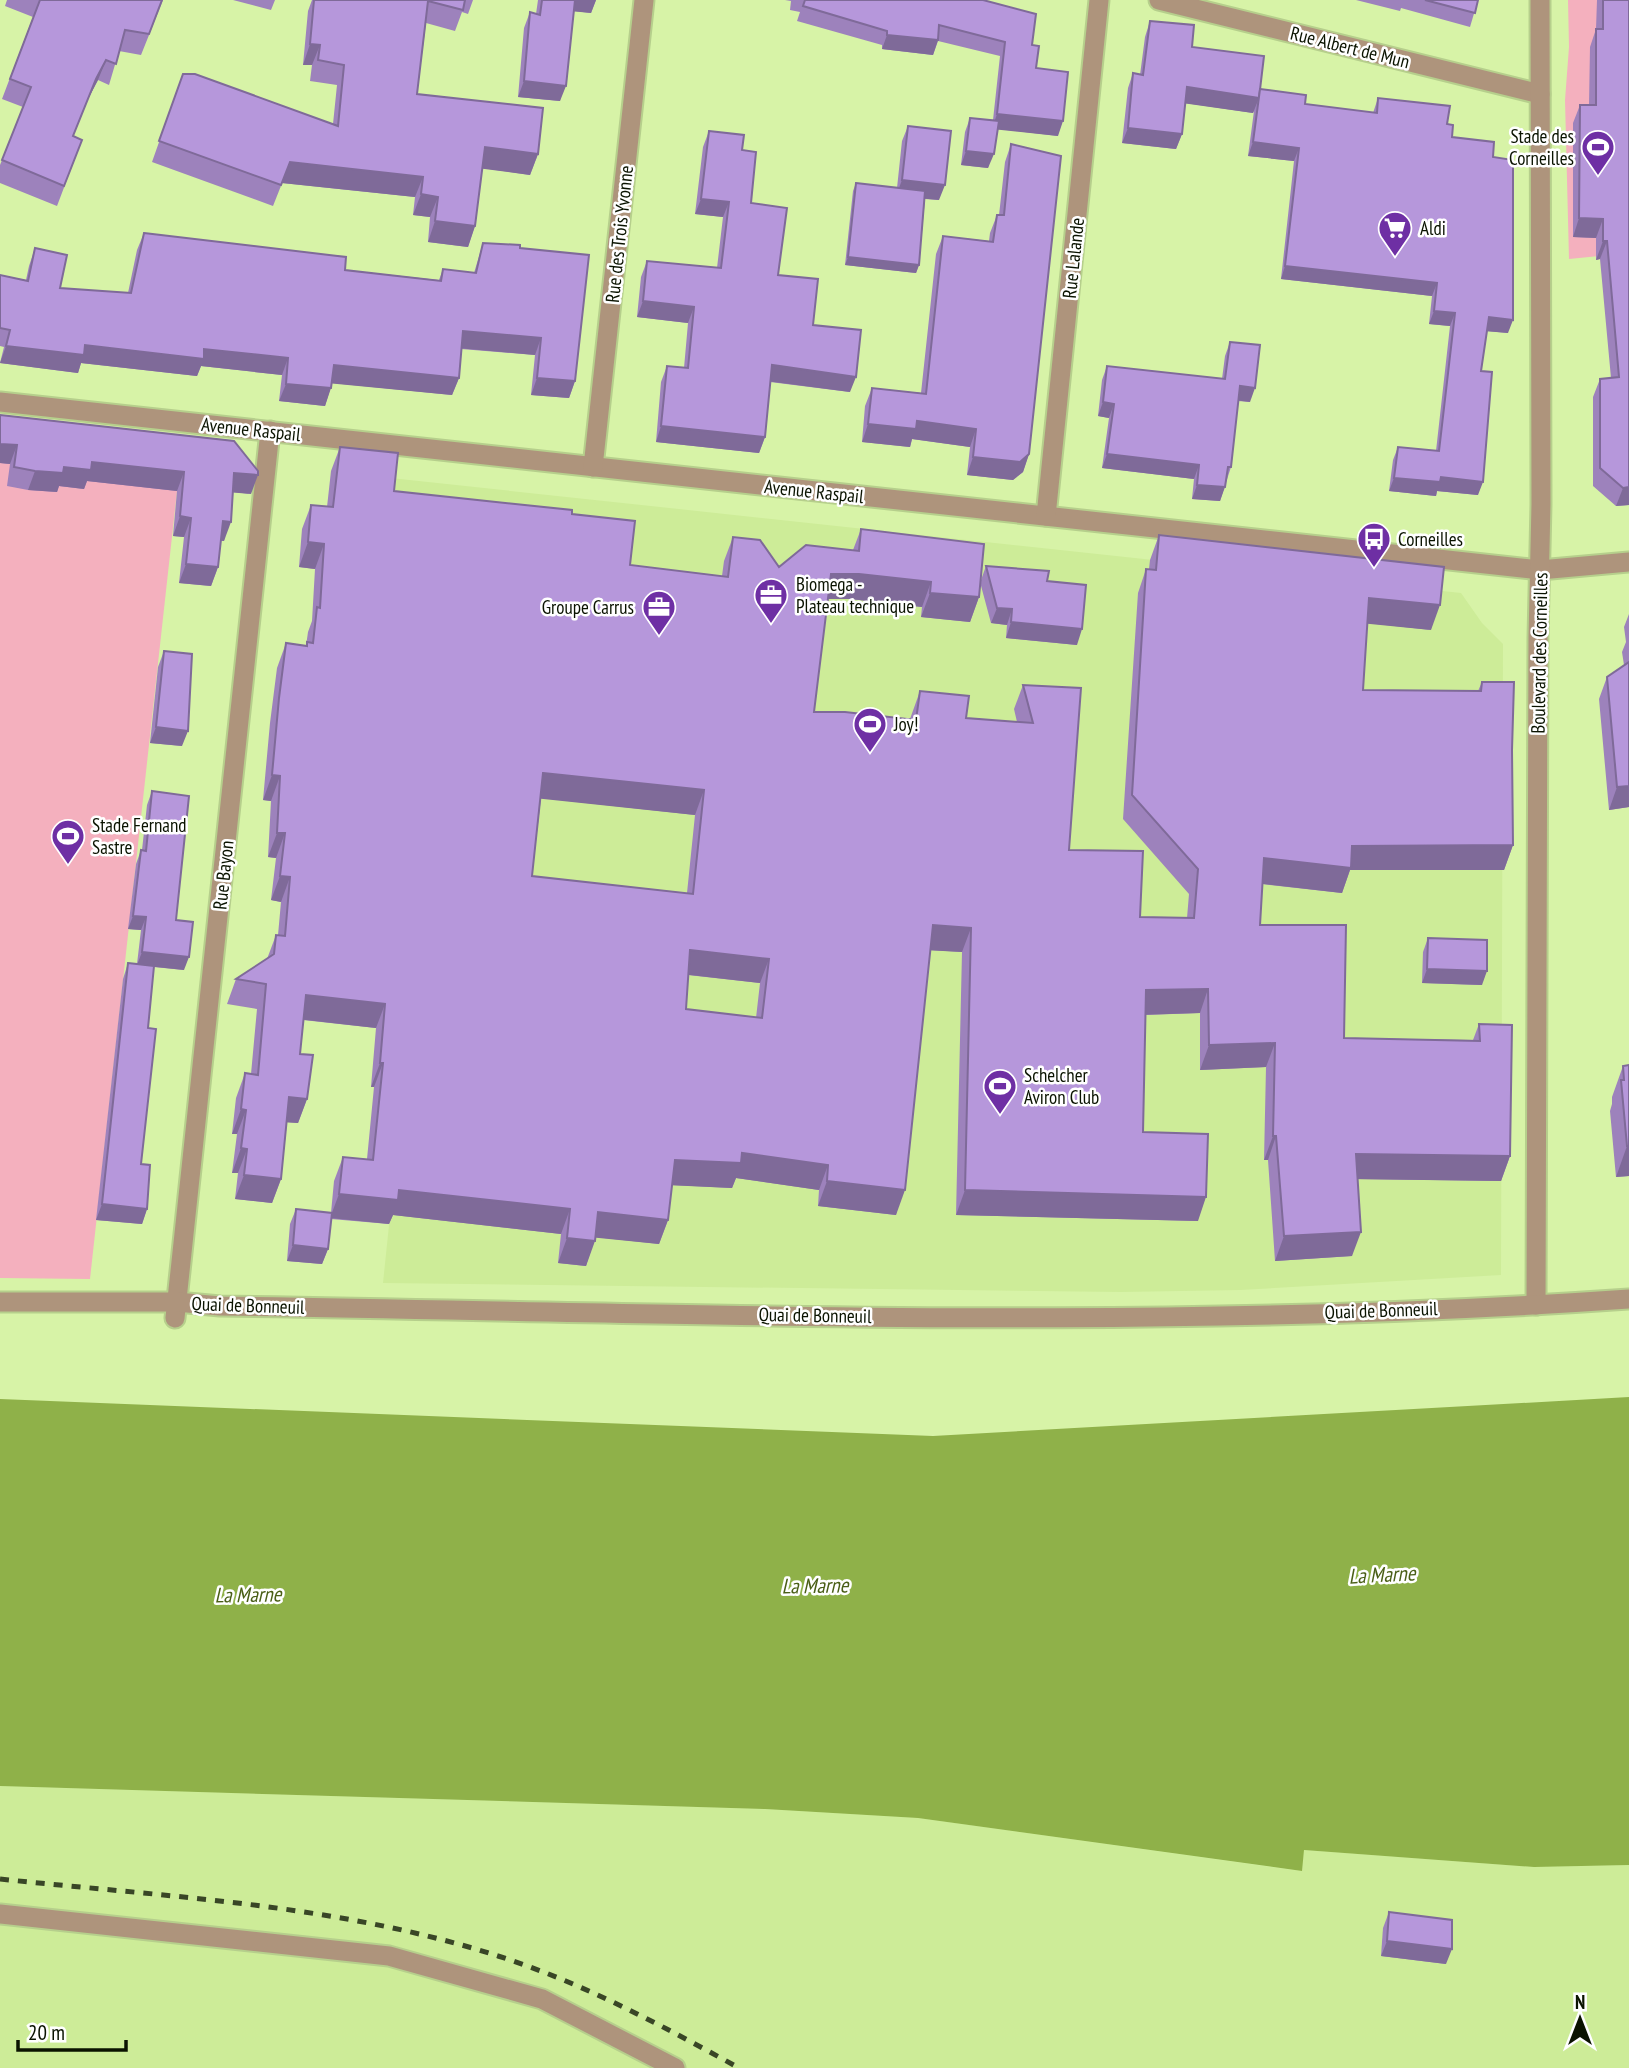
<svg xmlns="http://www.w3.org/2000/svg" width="1629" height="2068" font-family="'PT Sans Narrow',sans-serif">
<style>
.built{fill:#cdec98}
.green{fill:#f4b0be}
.water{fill:#8fb149}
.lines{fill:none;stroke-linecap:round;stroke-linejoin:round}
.service-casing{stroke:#b6cf8c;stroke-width:23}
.minor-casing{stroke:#b6cf8c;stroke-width:23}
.tertiary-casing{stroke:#b6cf8c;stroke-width:23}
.service{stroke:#ae947c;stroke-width:19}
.minor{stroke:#ae947c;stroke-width:19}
.tertiary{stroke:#ae947c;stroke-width:19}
.rail{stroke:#394626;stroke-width:5;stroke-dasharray:9 9;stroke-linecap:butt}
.wall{fill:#9d82bc;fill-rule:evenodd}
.shaded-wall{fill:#7f6a99}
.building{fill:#b697db;stroke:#7f6a99;stroke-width:2;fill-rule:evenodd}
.labels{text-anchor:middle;stroke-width:5;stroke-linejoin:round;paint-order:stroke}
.street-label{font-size:19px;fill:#0a1300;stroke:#fff}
.poi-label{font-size:19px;fill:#0a1300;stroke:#fff;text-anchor:start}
.water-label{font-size:21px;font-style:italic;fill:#4a5f17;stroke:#fff}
</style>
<rect width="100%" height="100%" fill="#d7f3a7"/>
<!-- built -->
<g class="built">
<path d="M 353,474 L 1461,593 L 1482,623 L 1503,644 L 1501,1275 L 1240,1290 L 1121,1292 L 383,1283 L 421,918 Z"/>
<path d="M 0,1786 L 765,1809 L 918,1818 L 1301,1871 L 1304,1850 L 1534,1867 L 1629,1865 L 1629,2068 L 0,2068 Z"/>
</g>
<!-- green -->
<g class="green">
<path d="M 1568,0 L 1629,0 L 1629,253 L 1569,259 L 1565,100 L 1569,47 Z"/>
<path d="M 0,435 L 181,455 L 90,1279 L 0,1278 Z"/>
</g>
<!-- water -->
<path class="water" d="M 1629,1397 L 1629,1865 L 1534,1867 L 1304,1850 L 1302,1871 L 918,1818 L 765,1809 L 0,1786 L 0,1399 L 933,1436 Z"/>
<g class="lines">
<defs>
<path id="service" d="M 0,1914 L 389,1956 L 542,1999 L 675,2068"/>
<g id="minor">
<path d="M 1159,0 L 1540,94"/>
<path d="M 0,402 L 1540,570 L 1629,562"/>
<path d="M 593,467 L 644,0"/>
<path d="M 1046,516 L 1099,0"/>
<path d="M 1536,1305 L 1538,637 L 1541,504 L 1540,0"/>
<path d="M 175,1318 L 270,431"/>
</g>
<path id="tertiary" d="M 0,1302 L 177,1302 L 220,1306 C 690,1313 1160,1332 1629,1299"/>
</defs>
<!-- service casing -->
<use href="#service" class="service-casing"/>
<!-- minor casing -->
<use href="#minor" class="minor-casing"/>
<!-- tertiary casing -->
<use href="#tertiary" class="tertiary-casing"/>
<!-- service -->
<use href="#service" class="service"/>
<!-- minor -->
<use href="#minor" class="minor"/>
<!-- tertiary -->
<use href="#tertiary" class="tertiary"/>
<!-- rail -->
<path class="rail" d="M 0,1879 C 167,1897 338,1904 498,1956 C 583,1983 661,2025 739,2068"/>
</g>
<!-- wall -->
<g class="wall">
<path d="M 7,0 L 163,0 L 141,55 L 119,51 L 109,85 L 98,80 L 88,99 L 73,136 L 82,140 L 57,206 L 0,183 L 0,165 L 23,107 L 2,99 L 33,17 L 5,6 Z"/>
<path d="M 233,0 L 275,0 L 271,10 Z"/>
<path d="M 312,0 L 473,0 L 468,14 L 462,12 L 455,31 L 426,23 L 417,94 L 538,154 L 530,175 L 482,168 L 475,226 L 468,247 L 428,242 L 430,217 L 413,215 L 415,197 L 282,183 L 273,206 L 152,162 L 183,74 L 333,124 L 337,85 L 310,81 L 312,65 L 303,65 L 308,11 Z"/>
<path d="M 538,0 L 596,0 L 591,13 L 574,11 L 560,101 L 518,97 L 524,28 L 530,12 L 536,14 Z"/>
<path d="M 785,0 L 983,0 L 1032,45 L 1036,68 L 1058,136 L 998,129 L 988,168 L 961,165 L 965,132 L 970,118 L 993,120 L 1000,56 L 938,41 L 933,55 L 882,49 L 882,45 L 797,21 L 800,12 L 790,10 L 791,1 Z"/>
<path d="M 1356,0 L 1478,0 L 1470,27 L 1401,8 L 1400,11 Z"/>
<path d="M 1597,0 L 1629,0 L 1629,505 L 1616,506 L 1593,486 L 1593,397 L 1600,379 L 1611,378 L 1600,259 L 1596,260 L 1596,238 L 1573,237 L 1573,123 L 1580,105 L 1589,105 L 1590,47 L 1596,29 Z"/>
<path d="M 1150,21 L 1260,89 L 1305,104 L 1373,113 L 1378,98 L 1447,124 L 1452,137 L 1493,157 L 1508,333 L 1487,331 L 1481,371 L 1478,495 L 1437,491 L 1436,496 L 1389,491 L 1393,460 L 1398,447 L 1436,451 L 1450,326 L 1429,324 L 1432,296 L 1281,279 L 1294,161 L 1248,156 L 1254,111 L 1253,113 L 1185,103 L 1182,134 L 1176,149 L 1122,143 L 1128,88 L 1133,73 L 1140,75 L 1145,37 Z"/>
<path d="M 908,126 L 939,200 L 925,199 L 919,265 L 916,273 L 845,265 L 853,191 L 856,183 L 897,188 L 902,141 Z"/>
<path d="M 709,131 L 742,150 L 751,203 L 778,275 L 813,325 L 850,392 L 770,382 L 765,437 L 759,453 L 656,442 L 661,382 L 667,366 L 684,368 L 688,323 L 637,317 L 641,277 L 647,261 L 717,268 L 723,217 L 695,214 L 703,147 Z"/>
<path d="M 1011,144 L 1029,454 L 1023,472 L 1013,480 L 967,475 L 970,447 L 912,439 L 910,447 L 862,442 L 865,406 L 872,388 L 921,393 L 936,254 L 943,236 L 989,241 L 990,233 L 997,215 L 999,215 L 1005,162 Z"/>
<path d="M 144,233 L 345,270 L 439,280 L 443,269 L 474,273 L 483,243 L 520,248 L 575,381 L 569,398 L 531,395 L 535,355 L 461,349 L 459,378 L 452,395 L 332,383 L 325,406 L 279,401 L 282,375 L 201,366 L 197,376 L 81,363 L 78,373 L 0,363 L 4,347 L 0,346 L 0,275 L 26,280 L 29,266 L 35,248 L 60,288 L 128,293 L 137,250 Z"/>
<path d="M 1230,342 L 1250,402 L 1238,401 L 1231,467 L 1220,501 L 1192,499 L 1194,479 L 1102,468 L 1109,418 L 1098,416 L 1102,380 L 1107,366 L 1222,379 L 1225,356 Z"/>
<path d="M 0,415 L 251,494 L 233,492 L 224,541 L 221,541 L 218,567 L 211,586 L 179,583 L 184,537 L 173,536 L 177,491 L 87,481 L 84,489 L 59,486 L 57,492 L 28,490 L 7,486 L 10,464 L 0,463 Z"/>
<path d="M 340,447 L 394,491 L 572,514 L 630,565 L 722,576 L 724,561 L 733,537 L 779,567 L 853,550 L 861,529 L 981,580 L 986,566 L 1047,581 L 1077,645 L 1006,638 L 1007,625 L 991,623 L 980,582 L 979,597 L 970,622 L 921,617 L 922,607 L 850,599 L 828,599 L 814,712 L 910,719 L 920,691 L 966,718 L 1017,722 L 1014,709 L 1023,685 L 1069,850 L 1140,917 L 1187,918 L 1189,894 L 1123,819 L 1138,593 L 1146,569 L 1149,569 L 1150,560 L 1159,535 L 1431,630 L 1367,623 L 1363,690 L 1478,691 L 1482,682 L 1512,750 L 1513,845 L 1504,870 L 1350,870 L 1342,893 L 1262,884 L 1260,925 L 1344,1038 L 1473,1040 L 1479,1024 L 1510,1156 L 1501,1181 L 1358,1179 L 1352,1256 L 1275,1261 L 1268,1160 L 1264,1160 L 1266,1067 L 1200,1070 L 1200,1013 L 1145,1015 L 1143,1132 L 1198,1221 L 956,1215 L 962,952 L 930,950 L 896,1215 L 818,1206 L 819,1190 L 736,1178 L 732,1188 L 672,1185 L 668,1220 L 659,1244 L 595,1237 L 586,1266 L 558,1263 L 561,1234 L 393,1215 L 389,1224 L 331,1219 L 328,1249 L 322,1264 L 287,1261 L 290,1224 L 296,1209 L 331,1213 L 334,1181 L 343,1157 L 367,1159 L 374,1087 L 371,1087 L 376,1028 L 303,1020 L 300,1054 L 307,1099 L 298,1123 L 287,1122 L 281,1179 L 272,1203 L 235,1199 L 238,1173 L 232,1173 L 237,1134 L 232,1134 L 236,1098 L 245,1073 L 251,1074 L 257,1009 L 227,1004 L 236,979 L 267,959 L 276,935 L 278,935 L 281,902 L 271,900 L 276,858 L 268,857 L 271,801 L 263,800 L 270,723 L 277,668 L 286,643 L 306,646 L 308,632 L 312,621 L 315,569 L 299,567 L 302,529 L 311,505 L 327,507 L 331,471 ZM 541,798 L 695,815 L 687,893 L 532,876 ZM 688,975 L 760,983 L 756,1018 L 686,1009 Z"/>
<path d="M 1629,614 L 1629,807 L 1609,810 L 1599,699 L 1607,677 L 1624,665 L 1622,652 L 1626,642 L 1624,627 Z"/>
<path d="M 164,651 L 182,746 L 150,743 L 158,667 Z"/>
<path d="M 152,791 L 184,970 L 154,967 L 148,1028 L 141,1164 L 147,1209 L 142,1224 L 96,1220 L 123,979 L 128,963 L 137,964 L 141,930 L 128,929 L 136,864 L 141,850 L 142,850 L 147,805 Z"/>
<path d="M 1428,938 L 1482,985 L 1422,983 L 1423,952 Z"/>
<path d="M 1623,1066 L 1629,1176 L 1616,1177 L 1610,1111 L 1612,1104 L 1612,1097 Z"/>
<path d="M 1389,1912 L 1446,1964 L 1381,1956 L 1383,1928 Z"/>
</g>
<!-- shaded-wall -->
<g class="shaded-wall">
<path d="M 574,0 L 596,0 L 591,13 L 570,11 Z"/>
<path d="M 887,35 L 938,40 L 933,55 L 882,49 Z"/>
<path d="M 310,44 L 320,45 L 312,65 L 303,65 Z"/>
<path d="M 106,60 L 98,80 L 88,99 L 65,156 L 96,79 Z"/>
<path d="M 524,81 L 566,86 L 560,101 L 518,97 Z"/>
<path d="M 1187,87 L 1259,98 L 1253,113 L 1182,103 Z"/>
<path d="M 997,114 L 1063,121 L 1058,136 L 992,129 Z"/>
<path d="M 1128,128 L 1182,134 L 1176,149 L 1122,143 Z"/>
<path d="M 1253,142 L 1299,148 L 1294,161 L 1248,156 Z"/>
<path d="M 485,147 L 538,154 L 530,175 L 477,168 Z"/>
<path d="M 966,151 L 994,154 L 988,168 L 961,165 Z"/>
<path d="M 290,162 L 423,177 L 415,197 L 282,183 L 273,206 Z"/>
<path d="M 902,180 L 945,185 L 939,200 L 896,196 Z"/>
<path d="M 421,194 L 438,197 L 430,217 L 413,215 Z"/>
<path d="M 701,199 L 729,202 L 723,217 L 695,214 Z"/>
<path d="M 1579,218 L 1603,219 L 1596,238 L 1573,237 Z"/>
<path d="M 435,221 L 475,226 L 468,247 L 428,242 Z"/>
<path d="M 1603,241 L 1607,241 L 1600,259 L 1596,260 Z"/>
<path d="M 848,257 L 919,265 L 916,273 L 845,265 Z"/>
<path d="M 1285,266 L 1437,283 L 1432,296 L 1281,279 Z"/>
<path d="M 643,301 L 694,307 L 688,323 L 637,317 Z"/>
<path d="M 1434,311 L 1455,313 L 1450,326 L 1429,324 Z"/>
<path d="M 1489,317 L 1513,320 L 1508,333 L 1484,331 Z"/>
<path d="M 463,331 L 541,338 L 535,355 L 457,348 Z"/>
<path d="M 85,345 L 204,349 L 288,358 L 282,375 L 201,366 L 197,376 L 81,363 L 78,373 L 0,363 L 6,346 Z"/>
<path d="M 334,365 L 459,378 L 452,395 L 327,383 Z"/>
<path d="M 772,365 L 856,377 L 850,392 L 766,381 Z"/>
<path d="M 537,378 L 575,381 L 569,398 L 531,395 Z"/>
<path d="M 286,384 L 331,388 L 325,406 L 279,401 Z"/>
<path d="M 1240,386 L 1255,388 L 1250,402 L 1234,400 Z"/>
<path d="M 1103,402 L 1114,404 L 1109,418 L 1098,416 Z"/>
<path d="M 917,421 L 976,429 L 970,447 L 912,439 L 910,447 L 862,442 L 868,424 Z"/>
<path d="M 661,426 L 765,437 L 759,453 L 656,442 Z"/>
<path d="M 0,444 L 17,445 L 10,464 L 0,463 Z"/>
<path d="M 1029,454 L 1023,472 L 1013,480 L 967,475 L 973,457 Z"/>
<path d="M 1107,454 L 1199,465 L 1194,479 L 1102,468 Z"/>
<path d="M 92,462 L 184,472 L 177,491 L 87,481 L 84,489 L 59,486 L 57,492 L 28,490 L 35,471 Z"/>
<path d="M 234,473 L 258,475 L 251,494 L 227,492 Z"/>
<path d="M 1441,477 L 1483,482 L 1478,495 L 1437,491 L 1436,496 L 1389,491 L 1394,478 Z"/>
<path d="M 1197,485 L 1225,487 L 1220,501 L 1192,499 Z"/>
<path d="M 1629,487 L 1629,505 L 1616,506 L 1623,488 Z"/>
<path d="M 180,516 L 191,518 L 184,537 L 173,536 Z"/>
<path d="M 223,521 L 231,522 L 224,541 L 216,540 Z"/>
<path d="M 308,542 L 324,544 L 315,569 L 299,567 Z"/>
<path d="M 186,564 L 218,567 L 211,586 L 179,583 Z"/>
<path d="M 831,574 L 859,574 L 931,582 L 922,607 L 850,599 L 822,599 Z"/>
<path d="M 930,593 L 979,597 L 970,622 L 921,617 Z"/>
<path d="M 1369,598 L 1440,605 L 1431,630 L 1360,623 Z"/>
<path d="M 997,608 L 1012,609 L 1007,625 L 991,623 Z"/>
<path d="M 1011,622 L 1082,629 L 1077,645 L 1006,638 Z"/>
<path d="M 156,727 L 188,731 L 182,746 L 150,743 Z"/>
<path d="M 543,773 L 704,790 L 695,815 L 534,798 Z"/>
<path d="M 272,775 L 280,776 L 271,801 L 263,800 Z"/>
<path d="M 1629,786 L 1629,807 L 1609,810 L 1617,787 Z"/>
<path d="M 277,833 L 285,833 L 276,858 L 268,857 Z"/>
<path d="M 1513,845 L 1504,870 L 1350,870 L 1342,893 L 1255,883 L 1264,858 L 1352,846 Z"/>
<path d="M 280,876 L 290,877 L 281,902 L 271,900 Z"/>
<path d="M 133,916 L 146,917 L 141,930 L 128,929 Z"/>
<path d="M 933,925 L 971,928 L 962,952 L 924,950 Z"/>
<path d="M 690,950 L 769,959 L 760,983 L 681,974 Z"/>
<path d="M 142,952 L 189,957 L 184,970 L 137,965 Z"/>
<path d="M 1427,969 L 1487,971 L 1482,985 L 1422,983 Z"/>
<path d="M 1208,989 L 1200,1013 L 1137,1015 L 1146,990 Z"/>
<path d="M 306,995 L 385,1004 L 376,1028 L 297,1019 Z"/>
<path d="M 1275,1043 L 1266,1067 L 1200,1070 L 1209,1045 Z"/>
<path d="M 380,1063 L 383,1063 L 374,1087 L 371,1087 Z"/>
<path d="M 289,1097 L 307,1099 L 298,1123 L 280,1122 Z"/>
<path d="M 241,1109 L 246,1110 L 237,1134 L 232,1134 Z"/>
<path d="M 1273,1136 L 1276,1136 L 1268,1160 L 1264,1160 Z"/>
<path d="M 1627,1146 L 1629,1146 L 1629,1176 L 1616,1177 Z"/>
<path d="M 241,1148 L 247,1149 L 238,1173 L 232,1173 Z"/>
<path d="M 742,1153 L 828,1165 L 819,1190 L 736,1178 L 732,1188 L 666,1185 L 675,1160 Z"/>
<path d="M 1356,1154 L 1510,1156 L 1501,1181 L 1347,1179 Z"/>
<path d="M 244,1175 L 281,1179 L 272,1203 L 235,1199 Z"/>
<path d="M 827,1181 L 905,1190 L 896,1215 L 818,1206 Z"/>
<path d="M 399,1190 L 570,1209 L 561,1234 L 393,1215 L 389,1224 L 330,1218 L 339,1194 Z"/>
<path d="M 965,1190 L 1206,1197 L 1198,1221 L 956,1215 Z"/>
<path d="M 102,1204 L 147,1209 L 142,1224 L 96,1220 Z"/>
<path d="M 598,1212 L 668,1220 L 659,1244 L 589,1237 Z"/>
<path d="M 1361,1232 L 1352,1256 L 1275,1261 L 1284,1236 Z"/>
<path d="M 567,1238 L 595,1241 L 586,1266 L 558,1263 Z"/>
<path d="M 293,1245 L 328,1249 L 322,1264 L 287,1261 Z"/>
<path d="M 1387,1941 L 1452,1949 L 1446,1964 L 1381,1956 Z"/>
</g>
<!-- building -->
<g class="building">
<path d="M 40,0 L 162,0 L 149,34 L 125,30 L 116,64 L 106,60 L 96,79 L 73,136 L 82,140 L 64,186 L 2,160 L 31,87 L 10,79 Z"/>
<path d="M 314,0 L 465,0 L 463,10 L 428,1 L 417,94 L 543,108 L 538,154 L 485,147 L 475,226 L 435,221 L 438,197 L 421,194 L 423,177 L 290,162 L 281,185 L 159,141 L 183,74 L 195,74 L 338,126 L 344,65 L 318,60 L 320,45 L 310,44 Z"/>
<path d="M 542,0 L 575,0 L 566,86 L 524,81 L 530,12 L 540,15 Z"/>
<path d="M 805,0 L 983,0 L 1036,14 L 1032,45 L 1039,46 L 1036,68 L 1068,72 L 1063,121 L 997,114 L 1005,42 L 939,25 L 938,40 L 887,35 L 887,31 L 803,6 Z"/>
<path d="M 1425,0 L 1478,0 L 1475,13 Z"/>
<path d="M 1603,0 L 1629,0 L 1629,487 L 1623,488 L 1600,468 L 1600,379 L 1619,377 L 1607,241 L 1603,241 L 1603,219 L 1579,218 L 1580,105 L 1596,105 L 1596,29 L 1603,29 Z"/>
<path d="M 1150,21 L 1194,25 L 1192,47 L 1264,56 L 1259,98 L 1187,87 L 1182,134 L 1128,128 L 1133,73 L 1143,75 Z"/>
<path d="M 1260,89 L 1306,95 L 1305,104 L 1377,113 L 1378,98 L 1450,106 L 1447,124 L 1453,125 L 1452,137 L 1494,142 L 1493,157 L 1513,160 L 1513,320 L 1489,317 L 1481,371 L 1492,372 L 1483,482 L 1441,477 L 1440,482 L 1394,478 L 1398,447 L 1439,451 L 1455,313 L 1434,311 L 1437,283 L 1285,266 L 1299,148 L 1253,142 Z"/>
<path d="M 970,118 L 999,121 L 994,154 L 966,151 Z"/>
<path d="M 908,126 L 951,131 L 945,185 L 902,180 Z"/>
<path d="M 709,131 L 744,135 L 742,150 L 756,152 L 751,203 L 787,208 L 778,275 L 818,279 L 813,325 L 861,330 L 856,377 L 772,365 L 765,437 L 661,426 L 667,366 L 688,368 L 694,307 L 643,301 L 647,261 L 721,268 L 729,202 L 701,199 Z"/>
<path d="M 1011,144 L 1061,156 L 1029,454 L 1020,462 L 973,457 L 976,429 L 917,421 L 916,429 L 868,424 L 872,388 L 926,394 L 943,236 L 993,242 L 997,215 L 1004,215 Z"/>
<path d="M 856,183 L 925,191 L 919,265 L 848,257 Z"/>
<path d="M 144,233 L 346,257 L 345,270 L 441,281 L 443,269 L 476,273 L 483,243 L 520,245 L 520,248 L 589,255 L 575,381 L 537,378 L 541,338 L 463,331 L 459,378 L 334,365 L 331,388 L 286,384 L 288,358 L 204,349 L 204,359 L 85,345 L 84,355 L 6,346 L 10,330 L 0,328 L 0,275 L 28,281 L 35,248 L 67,255 L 60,288 L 131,293 Z"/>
<path d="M 1230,342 L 1260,345 L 1255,388 L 1240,386 L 1231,467 L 1228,467 L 1225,487 L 1197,485 L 1199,465 L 1107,454 L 1114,404 L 1103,402 L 1107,366 L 1225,379 Z"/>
<path d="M 0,415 L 234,441 L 258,471 L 258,475 L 234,473 L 231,522 L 223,521 L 218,567 L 186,564 L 191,518 L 180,516 L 184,472 L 92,462 L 91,470 L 64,467 L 63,473 L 35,471 L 14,467 L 17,445 L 0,444 Z"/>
<path d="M 340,447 L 398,453 L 394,491 L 572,510 L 572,514 L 635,521 L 630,565 L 728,577 L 733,537 L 760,540 L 779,567 L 806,545 L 859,551 L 861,529 L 984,544 L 979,597 L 930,593 L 931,582 L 859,574 L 831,574 L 814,712 L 845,712 L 916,720 L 920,691 L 969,696 L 966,718 L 1033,723 L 1023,685 L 1081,688 L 1069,850 L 1143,851 L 1140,917 L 1194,918 L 1198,869 L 1132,795 L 1146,569 L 1156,570 L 1159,535 L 1444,567 L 1440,605 L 1369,598 L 1363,690 L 1481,691 L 1482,682 L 1514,682 L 1512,750 L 1513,845 L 1352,846 L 1351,868 L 1264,858 L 1260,925 L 1346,925 L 1344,1038 L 1480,1041 L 1479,1024 L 1512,1025 L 1510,1156 L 1356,1154 L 1361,1232 L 1284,1236 L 1276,1136 L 1273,1136 L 1275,1043 L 1209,1045 L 1208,989 L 1146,990 L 1143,1132 L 1208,1134 L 1206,1197 L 965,1190 L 971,928 L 933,925 L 905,1190 L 827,1181 L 828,1165 L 742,1153 L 741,1163 L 675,1160 L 668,1220 L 598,1212 L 595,1241 L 567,1238 L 570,1209 L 399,1190 L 398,1200 L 339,1194 L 343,1157 L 373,1160 L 383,1063 L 380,1063 L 385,1004 L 306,995 L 300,1054 L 313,1055 L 307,1099 L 289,1097 L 281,1179 L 244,1175 L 247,1149 L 241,1148 L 246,1110 L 241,1109 L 245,1073 L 258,1075 L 266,984 L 236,979 L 274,954 L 276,935 L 285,936 L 290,877 L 280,876 L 285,833 L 277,833 L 280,776 L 272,775 L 279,698 L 286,643 L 307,646 L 307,642 L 313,643 L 317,607 L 320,608 L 324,544 L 308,542 L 311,505 L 333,507 ZM 543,773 L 704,790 L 693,894 L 532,876 ZM 690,950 L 769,959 L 762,1018 L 686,1009 Z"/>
<path d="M 986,566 L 1049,571 L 1047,581 L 1086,585 L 1082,629 L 1011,622 L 1012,609 L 997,608 Z"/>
<path d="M 164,651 L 192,654 L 188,731 L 156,727 Z"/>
<path d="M 1629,662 L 1629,786 L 1617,787 L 1607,677 Z"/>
<path d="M 152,791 L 189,796 L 176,920 L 193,922 L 189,957 L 142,952 L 146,917 L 133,916 L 141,850 L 146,851 Z"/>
<path d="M 1428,938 L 1487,940 L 1487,971 L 1427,969 Z"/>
<path d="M 128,963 L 154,966 L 148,1028 L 156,1029 L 141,1164 L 150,1165 L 147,1209 L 102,1204 Z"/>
<path d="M 1629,1065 L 1629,1146 L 1627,1146 L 1621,1080 L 1624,1080 L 1623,1066 Z"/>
<path d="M 296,1209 L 332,1213 L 328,1249 L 293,1245 Z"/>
<path d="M 1389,1912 L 1452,1920 L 1452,1949 L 1387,1941 Z"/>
</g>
<!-- icons -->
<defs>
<symbol id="stadium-pin" viewBox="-11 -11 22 30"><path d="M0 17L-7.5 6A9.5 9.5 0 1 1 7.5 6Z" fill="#6e2fa4" stroke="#fff"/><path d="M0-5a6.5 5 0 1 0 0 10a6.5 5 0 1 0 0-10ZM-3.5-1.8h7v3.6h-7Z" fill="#fff"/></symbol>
<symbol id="supermarket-pin" viewBox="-11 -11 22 30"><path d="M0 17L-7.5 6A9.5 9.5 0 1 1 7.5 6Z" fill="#6e2fa4" stroke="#fff"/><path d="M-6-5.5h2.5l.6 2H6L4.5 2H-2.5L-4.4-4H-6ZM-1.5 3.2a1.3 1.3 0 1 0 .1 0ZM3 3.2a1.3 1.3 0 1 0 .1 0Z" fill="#fff"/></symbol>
<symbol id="bus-pin" viewBox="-11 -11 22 30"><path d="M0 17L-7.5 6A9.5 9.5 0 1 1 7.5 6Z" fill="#6e2fa4" stroke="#fff"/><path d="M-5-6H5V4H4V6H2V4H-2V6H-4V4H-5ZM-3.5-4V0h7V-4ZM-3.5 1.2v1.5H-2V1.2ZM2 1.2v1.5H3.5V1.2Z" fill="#fff"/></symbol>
<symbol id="office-pin" viewBox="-11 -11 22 30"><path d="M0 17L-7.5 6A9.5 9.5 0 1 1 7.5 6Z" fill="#6e2fa4" stroke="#fff"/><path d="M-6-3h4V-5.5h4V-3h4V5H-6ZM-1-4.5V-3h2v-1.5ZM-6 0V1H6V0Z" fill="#fff"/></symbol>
</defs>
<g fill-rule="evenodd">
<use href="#stadium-pin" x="1579" y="128" width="38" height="52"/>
<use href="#supermarket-pin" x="1376" y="209" width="38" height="52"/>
<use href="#bus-pin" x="1355" y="520" width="38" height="52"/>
<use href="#office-pin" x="752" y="576" width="38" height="52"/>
<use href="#office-pin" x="640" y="588" width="38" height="52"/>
<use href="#stadium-pin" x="851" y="705" width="38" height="52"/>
<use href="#stadium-pin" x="49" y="817" width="38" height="52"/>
<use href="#stadium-pin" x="981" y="1067" width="38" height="52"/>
</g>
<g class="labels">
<!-- street labels -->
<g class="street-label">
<text transform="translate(1350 47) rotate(14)" y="7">Rue Albert de Mun</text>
<text transform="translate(619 234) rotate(-84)" y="7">Rue des Trois Yvonne</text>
<text transform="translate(1073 258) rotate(-84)" y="7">Rue Lalande</text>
<text transform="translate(251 429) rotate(6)" y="7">Avenue Raspail</text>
<text transform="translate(814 491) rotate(6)" y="7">Avenue Raspail</text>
<text transform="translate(1539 653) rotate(-89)" y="7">Boulevard des Corneilles</text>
<text transform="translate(223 875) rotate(-84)" y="7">Rue Bayon</text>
<text transform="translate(248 1305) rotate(2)" y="7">Quai de Bonneuil</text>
<text transform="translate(1381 1310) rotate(-2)" y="7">Quai de Bonneuil</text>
<text transform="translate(815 1315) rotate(1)" y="7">Quai de Bonneuil</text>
</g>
<!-- poi labels -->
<g class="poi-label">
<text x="1574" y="143" text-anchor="end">Stade des<tspan x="1574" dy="22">Corneilles</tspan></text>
<text x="1420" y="235">Aldi</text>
<text x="1398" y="546">Corneilles</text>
<text x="796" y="591">Biomega -<tspan x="796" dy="22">Plateau technique</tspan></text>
<text x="634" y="614" text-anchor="end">Groupe Carrus</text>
<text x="894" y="731">Joy!</text>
<text x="92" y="832">Stade Fernand<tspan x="92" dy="22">Sastre</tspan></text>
<text x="1024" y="1082">Schelcher<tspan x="1024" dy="22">Aviron Club</tspan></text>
</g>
<!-- water labels -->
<g class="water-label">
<text transform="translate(1382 1575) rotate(-3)" y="7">La Marne</text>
<text transform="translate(815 1586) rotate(-1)" y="7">La Marne</text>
<text transform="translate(248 1595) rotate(-1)" y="7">La Marne</text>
</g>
</g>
<!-- north arrow -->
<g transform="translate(1580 2019)" stroke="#ffffff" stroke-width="5" paint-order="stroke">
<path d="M0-5L12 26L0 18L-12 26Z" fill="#0a1300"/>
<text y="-10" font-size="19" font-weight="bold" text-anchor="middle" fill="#0a1300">N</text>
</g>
<!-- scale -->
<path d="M18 2040v10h108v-10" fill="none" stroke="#0a1300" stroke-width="3.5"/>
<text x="28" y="2040" font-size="21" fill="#0a1300" stroke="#ffffff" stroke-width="5" paint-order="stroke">20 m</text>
</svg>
